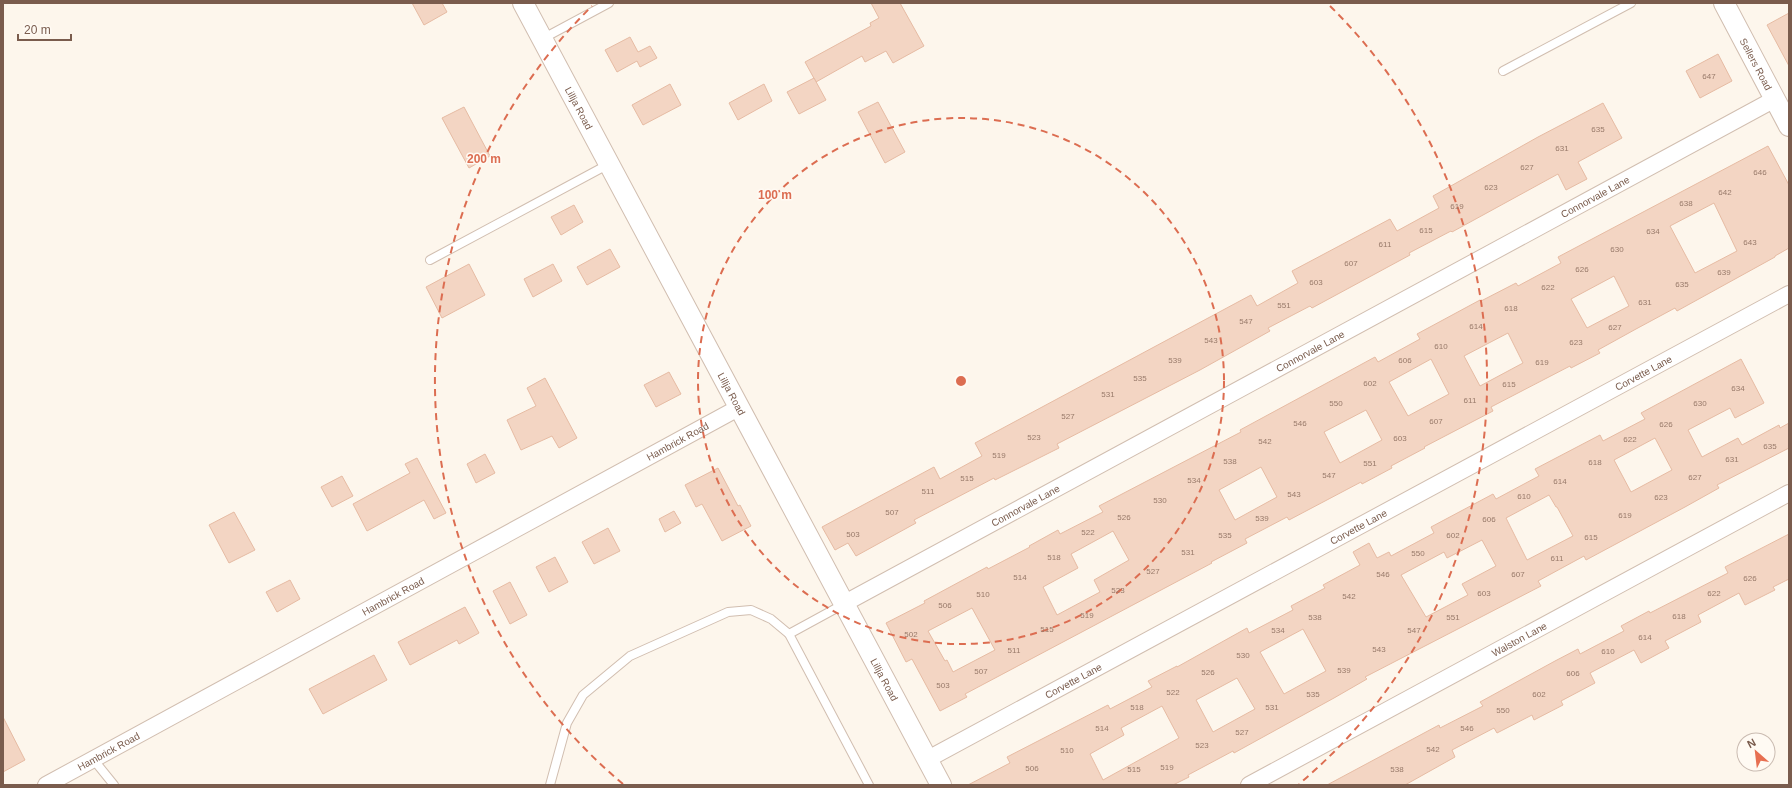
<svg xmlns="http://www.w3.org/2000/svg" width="1792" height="788" font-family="Arial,sans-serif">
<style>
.building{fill:#f3d5c3;stroke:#e6bba3;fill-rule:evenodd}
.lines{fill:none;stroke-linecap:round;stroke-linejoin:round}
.service-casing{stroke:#d1beb0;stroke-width:10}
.minor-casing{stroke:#d1beb0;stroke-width:18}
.tertiary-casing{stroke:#d1beb0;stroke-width:22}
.service{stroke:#fff;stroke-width:8}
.minor{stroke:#fff;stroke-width:16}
.tertiary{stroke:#fff;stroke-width:20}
.ring{fill:none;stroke:#dc6d51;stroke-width:2;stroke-dasharray:7 5}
.labels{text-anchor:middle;stroke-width:3;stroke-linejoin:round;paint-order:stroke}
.number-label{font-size:8px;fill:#987a6a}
.street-label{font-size:10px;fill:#7a5c4d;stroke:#fffaf3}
.centre{fill:#dc6d51;stroke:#fffaf3;stroke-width:2}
.ring-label{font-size:12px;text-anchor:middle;font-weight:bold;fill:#dc6d51;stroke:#fffaf3;stroke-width:3;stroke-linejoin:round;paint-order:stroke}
</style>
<rect width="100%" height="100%" fill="#fdf6ec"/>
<!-- building -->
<g class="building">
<path d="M 412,3 L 442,3 L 447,12 L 424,25 Z"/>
<path d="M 871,3 L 900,3 L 924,46 L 893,63 L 886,51 L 865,62 L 862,56 L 816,82 L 805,62 L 871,26 L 870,23 L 879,18 Z"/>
<path d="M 1789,13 L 1789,66 L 1767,25 Z"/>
<path d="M 630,37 L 638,52 L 650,46 L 657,58 L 640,67 L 637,61 L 617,72 L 605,50 Z"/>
<path d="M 1718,54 L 1732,81 L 1700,98 L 1686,71 Z"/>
<path d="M 814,78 L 826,100 L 799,114 L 787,92 Z"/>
<path d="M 670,84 L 681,105 L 643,125 L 632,105 Z"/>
<path d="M 764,84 L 772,101 L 738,120 L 729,103 Z"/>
<path d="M 878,102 L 905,152 L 885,163 L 858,112 Z"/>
<path d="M 1603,103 L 1622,138 L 1578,162 L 1587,179 L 1566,190 L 1558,174 L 1452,232 L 1451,231 L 1409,253 L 1410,255 L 1312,308 L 1310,306 L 1268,328 L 1270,331 L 1200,370 L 1057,444 L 1059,448 L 995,480 L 994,478 L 914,520 L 916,523 L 856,556 L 848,543 L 835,550 L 822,527 L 934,467 L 940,479 L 982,456 L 975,443 L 1251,295 L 1257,306 L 1298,283 L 1292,271 L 1390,219 L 1397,231 L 1439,208 L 1433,196 L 1538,137 Z"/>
<path d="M 464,107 L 490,156 L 469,168 L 442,118 Z"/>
<path d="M 1768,146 L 1789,185 L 1789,248 L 1775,256 L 1775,257 L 1677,311 L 1675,308 L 1636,329 L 1598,350 L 1600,353 L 1571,368 L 1570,366 L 1491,407 L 1493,411 L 1424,447 L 1425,448 L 1391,466 L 1392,468 L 1362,484 L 1361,482 L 1289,520 L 1287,517 L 1245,539 L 1247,543 L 1211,562 L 1212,563 L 965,694 L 967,697 L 940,711 L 912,659 L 906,662 L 886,623 L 925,603 L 924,601 L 987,567 L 988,569 L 1030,547 L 1029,546 L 1058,530 L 1060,534 L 1103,512 L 1099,506 L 1241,432 L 1240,430 L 1375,357 L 1378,362 L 1420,339 L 1417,334 L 1480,300 L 1481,301 L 1516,283 L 1518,286 L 1561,263 L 1558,257 ZM 1714,203 L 1737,251 L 1695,273 L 1670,226 ZM 1614,276 L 1629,306 L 1587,328 L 1571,299 ZM 1508,333 L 1523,363 L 1480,386 L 1464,356 ZM 1431,359 L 1449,394 L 1408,416 L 1389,382 ZM 1366,410 L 1382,440 L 1340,463 L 1324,432 ZM 1261,467 L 1277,497 L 1235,520 L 1219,490 ZM 1113,531 L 1129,560 L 1094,580 L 1100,592 L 1057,615 L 1043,587 L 1078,568 L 1071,554 ZM 972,608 L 995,650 L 953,672 L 947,660 L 945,661 L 928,631 Z"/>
<path d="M 574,205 L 583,222 L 561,235 L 551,217 Z"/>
<path d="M 610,249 L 620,267 L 587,285 L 577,267 Z"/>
<path d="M 469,264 L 485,295 L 442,318 L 426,287 Z"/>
<path d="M 553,264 L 562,281 L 533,297 L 524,279 Z"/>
<path d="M 1741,359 L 1764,403 L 1735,418 L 1730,408 L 1688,430 L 1702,457 L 1738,438 L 1742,445 L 1779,425 L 1780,428 L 1789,423 L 1789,448 L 1717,485 L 1719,488 L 1685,507 L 1586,560 L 1584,556 L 1538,581 L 1541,586 L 1365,677 L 1367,679 L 1334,698 L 1234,753 L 1233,751 L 1188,775 L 1189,777 L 1173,785 L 968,785 L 1010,763 L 1007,757 L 1108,705 L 1110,709 L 1152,687 L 1148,681 L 1177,666 L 1177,667 L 1247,628 L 1249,633 L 1293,610 L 1291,606 L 1325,588 L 1323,585 L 1360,565 L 1353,552 L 1369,543 L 1377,558 L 1389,552 L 1391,556 L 1434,533 L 1431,527 L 1493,494 L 1496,499 L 1539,476 L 1535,469 L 1600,435 L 1603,441 L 1645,419 L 1641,413 ZM 1655,438 L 1672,470 L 1631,492 L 1614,460 ZM 1549,495 L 1556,507 L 1557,507 L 1573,536 L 1527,560 L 1506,518 ZM 1482,540 L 1496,566 L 1462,584 L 1468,595 L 1426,617 L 1401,575 L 1444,552 L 1447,558 ZM 1303,629 L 1326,671 L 1284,694 L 1260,652 ZM 1237,678 L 1255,709 L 1213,732 L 1196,700 ZM 1162,706 L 1179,738 L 1103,780 L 1090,754 L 1124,735 L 1121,728 Z"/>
<path d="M 669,372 L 681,394 L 656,407 L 644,385 Z"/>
<path d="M 545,378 L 577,438 L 559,448 L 552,436 L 521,450 L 507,420 L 536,406 L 527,388 Z"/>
<path d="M 485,454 L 495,473 L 476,483 L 467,464 Z"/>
<path d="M 417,458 L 446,513 L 434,519 L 424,500 L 367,531 L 353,504 L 410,473 L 405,464 Z"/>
<path d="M 718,468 L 738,506 L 740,505 L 751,526 L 722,541 L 702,504 L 696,507 L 685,485 Z"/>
<path d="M 342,476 L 353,496 L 332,507 L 321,487 Z"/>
<path d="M 674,511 L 681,523 L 665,532 L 659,519 Z"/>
<path d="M 234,512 L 255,550 L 229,563 L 209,525 Z"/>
<path d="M 608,528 L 620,551 L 594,564 L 582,542 Z"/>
<path d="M 1789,534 L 1789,579 L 1773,587 L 1775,590 L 1745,605 L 1739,593 L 1698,615 L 1701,622 L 1665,641 L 1669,648 L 1641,663 L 1634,650 L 1590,673 L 1595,683 L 1561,701 L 1563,705 L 1534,720 L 1532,715 L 1497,733 L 1494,728 L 1452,750 L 1455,757 L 1405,785 L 1327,785 L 1439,725 L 1440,728 L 1483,706 L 1480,702 L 1555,661 L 1578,649 L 1580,654 L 1624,631 L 1621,626 L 1649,611 L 1650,613 L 1728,573 L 1725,567 Z"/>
<path d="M 555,557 L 568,582 L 549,592 L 536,567 Z"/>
<path d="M 290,580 L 300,599 L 277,612 L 266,592 Z"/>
<path d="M 510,582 L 527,615 L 510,624 L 493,591 Z"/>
<path d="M 465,607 L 479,633 L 459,644 L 457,640 L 410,665 L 398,642 Z"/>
<path d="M 374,655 L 387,680 L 323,714 L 309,689 Z"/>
<path d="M 3,717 L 25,760 L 3,772 Z"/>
</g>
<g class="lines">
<defs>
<g id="service">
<path d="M 542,39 L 609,3"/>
<path d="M 1503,71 L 1631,3"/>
<path d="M 430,260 L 609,164"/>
<path d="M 844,604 L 789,634 L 869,785"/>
<path d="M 93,759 L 114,785"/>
<path d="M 550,785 L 567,723 L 583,695 L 630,656 L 728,612 L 751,610 L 771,619 L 789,634"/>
</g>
<g id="minor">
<path id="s1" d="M 845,603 L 1775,99"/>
<path id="s2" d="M 928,759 L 1789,294"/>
<path id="s3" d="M 46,785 L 740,407"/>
<path id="s4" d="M 1249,785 L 1789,493"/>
</g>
<g id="tertiary">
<path id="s5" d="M 523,3 L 941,785"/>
<path id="s6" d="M 1724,3 L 1789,126"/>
</g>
</defs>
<!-- service casing -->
<use href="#service" class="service-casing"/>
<!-- minor casing -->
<use href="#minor" class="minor-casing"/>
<!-- tertiary casing -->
<use href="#tertiary" class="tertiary-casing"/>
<!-- service -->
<use href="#service" class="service"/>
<!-- minor -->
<use href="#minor" class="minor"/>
<!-- tertiary -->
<use href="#tertiary" class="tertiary"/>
</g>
<!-- distance rings -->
<g class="ring">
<circle cx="961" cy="381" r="263"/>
<path d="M623 784A526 526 0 0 1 592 6M1330 6A526 526 0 0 1 1299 784"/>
</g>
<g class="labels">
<!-- number labels -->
<g class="number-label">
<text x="1709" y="79">647</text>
<text x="1598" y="132">635</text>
<text x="1562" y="151">631</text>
<text x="1527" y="170">627</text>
<text x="1760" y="175">646</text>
<text x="1491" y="190">623</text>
<text x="1725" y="195">642</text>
<text x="1686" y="206">638</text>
<text x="1457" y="209">619</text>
<text x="1426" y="233">615</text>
<text x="1653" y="234">634</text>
<text x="1750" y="245">643</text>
<text x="1385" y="247">611</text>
<text x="1617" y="252">630</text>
<text x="1351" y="266">607</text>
<text x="1582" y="272">626</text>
<text x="1724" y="275">639</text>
<text x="1316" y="285">603</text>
<text x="1682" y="287">635</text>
<text x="1548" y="290">622</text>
<text x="1645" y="305">631</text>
<text x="1284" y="308">551</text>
<text x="1511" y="311">618</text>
<text x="1246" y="324">547</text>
<text x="1476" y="329">614</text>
<text x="1615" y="330">627</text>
<text x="1211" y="343">543</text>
<text x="1576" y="345">623</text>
<text x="1441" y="349">610</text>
<text x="1175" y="363">539</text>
<text x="1405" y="363">606</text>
<text x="1542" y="365">619</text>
<text x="1140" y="381">535</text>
<text x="1370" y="386">602</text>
<text x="1509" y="387">615</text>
<text x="1738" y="391">634</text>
<text x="1108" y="397">531</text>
<text x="1470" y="403">611</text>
<text x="1336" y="406">550</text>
<text x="1700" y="406">630</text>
<text x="1068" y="419">527</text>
<text x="1436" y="424">607</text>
<text x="1300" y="426">546</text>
<text x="1666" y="427">626</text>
<text x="1034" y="440">523</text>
<text x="1400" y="441">603</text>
<text x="1630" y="442">622</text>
<text x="1265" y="444">542</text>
<text x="1770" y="449">635</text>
<text x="999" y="458">519</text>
<text x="1732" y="462">631</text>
<text x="1230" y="464">538</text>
<text x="1595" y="465">618</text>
<text x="1370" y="466">551</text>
<text x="1329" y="478">547</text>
<text x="1695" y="480">627</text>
<text x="967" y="481">515</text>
<text x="1194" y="483">534</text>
<text x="1560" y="484">614</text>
<text x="928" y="494">511</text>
<text x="1294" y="497">543</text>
<text x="1524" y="499">610</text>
<text x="1661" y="500">623</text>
<text x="1160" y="503">530</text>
<text x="892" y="515">507</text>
<text x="1625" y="518">619</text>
<text x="1124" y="520">526</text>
<text x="1262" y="521">539</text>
<text x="1489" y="522">606</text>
<text x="1088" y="535">522</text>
<text x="853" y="537">503</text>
<text x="1225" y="538">535</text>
<text x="1453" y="538">602</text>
<text x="1591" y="540">615</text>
<text x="1188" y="555">531</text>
<text x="1418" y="556">550</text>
<text x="1054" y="560">518</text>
<text x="1557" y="561">611</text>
<text x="1153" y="574">527</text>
<text x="1383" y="577">546</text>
<text x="1518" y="577">607</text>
<text x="1020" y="580">514</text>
<text x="1750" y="581">626</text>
<text x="1118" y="593">523</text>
<text x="1484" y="596">603</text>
<text x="1714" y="596">622</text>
<text x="983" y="597">510</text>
<text x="1349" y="599">542</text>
<text x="945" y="608">506</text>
<text x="1087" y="618">519</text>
<text x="1679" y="619">618</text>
<text x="1315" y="620">538</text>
<text x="1453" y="620">551</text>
<text x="1047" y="632">515</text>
<text x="1278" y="633">534</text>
<text x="1414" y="633">547</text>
<text x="911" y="637">502</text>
<text x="1645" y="640">614</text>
<text x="1379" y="652">543</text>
<text x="1014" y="653">511</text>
<text x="1608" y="654">610</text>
<text x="1243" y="658">530</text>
<text x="1344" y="673">539</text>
<text x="981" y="674">507</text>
<text x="1208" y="675">526</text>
<text x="1573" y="676">606</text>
<text x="943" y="688">503</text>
<text x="1173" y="695">522</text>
<text x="1313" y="697">535</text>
<text x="1539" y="697">602</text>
<text x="1137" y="710">518</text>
<text x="1272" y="710">531</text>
<text x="1503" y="713">550</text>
<text x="1102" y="731">514</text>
<text x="1467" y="731">546</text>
<text x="1242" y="735">527</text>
<text x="1202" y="748">523</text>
<text x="1433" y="752">542</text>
<text x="1067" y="753">510</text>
<text x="1167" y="770">519</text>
<text x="1032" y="771">506</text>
<text x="1134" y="772">515</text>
<text x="1397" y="772">538</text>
</g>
<!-- street labels -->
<g class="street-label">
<text dy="4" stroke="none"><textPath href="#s6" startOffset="69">Sellers Road</textPath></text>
<text dy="4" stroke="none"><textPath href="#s5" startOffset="119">Lillja Road</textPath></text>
<text dy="4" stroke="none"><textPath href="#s1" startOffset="853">Connorvale Lane</textPath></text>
<text dy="4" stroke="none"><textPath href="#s1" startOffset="529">Connorvale Lane</textPath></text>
<text dy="4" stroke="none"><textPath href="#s2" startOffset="813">Corvette Lane</textPath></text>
<text dy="4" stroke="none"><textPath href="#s5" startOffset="443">Lillja Road</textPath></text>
<text dy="4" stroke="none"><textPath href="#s3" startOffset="719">Hambrick Road</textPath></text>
<text dy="4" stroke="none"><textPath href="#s1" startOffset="205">Connorvale Lane</textPath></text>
<text dy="4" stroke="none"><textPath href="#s2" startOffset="489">Corvette Lane</textPath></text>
<text dy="4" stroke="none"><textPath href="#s3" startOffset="395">Hambrick Road</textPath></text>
<text dy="4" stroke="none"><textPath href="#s4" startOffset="307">Walston Lane</textPath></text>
<text dy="4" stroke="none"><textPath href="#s5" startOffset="767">Lillja Road</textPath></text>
<text dy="4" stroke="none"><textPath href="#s2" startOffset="165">Corvette Lane</textPath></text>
<text dy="4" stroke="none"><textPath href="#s3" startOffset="71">Hambrick Road</textPath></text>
</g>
</g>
<circle cx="961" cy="381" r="6" class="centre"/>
<g class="ring-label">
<text x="484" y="163">200 m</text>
<text x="775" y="199">100 m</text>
</g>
<!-- border -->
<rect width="1792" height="788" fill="none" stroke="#7a5c4d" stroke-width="8"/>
<!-- north arrow -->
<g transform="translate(1756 752) rotate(332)"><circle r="19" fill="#fffaf3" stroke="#cabbb1"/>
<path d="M0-3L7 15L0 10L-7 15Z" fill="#e76f51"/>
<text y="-6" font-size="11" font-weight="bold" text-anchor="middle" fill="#7a5c4d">N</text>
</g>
<!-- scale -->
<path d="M18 34v6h53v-6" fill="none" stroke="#7a5c4d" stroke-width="2"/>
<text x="24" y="34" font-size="12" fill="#7a5c4d" stroke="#fffaf3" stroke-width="3" paint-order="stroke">20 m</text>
</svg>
